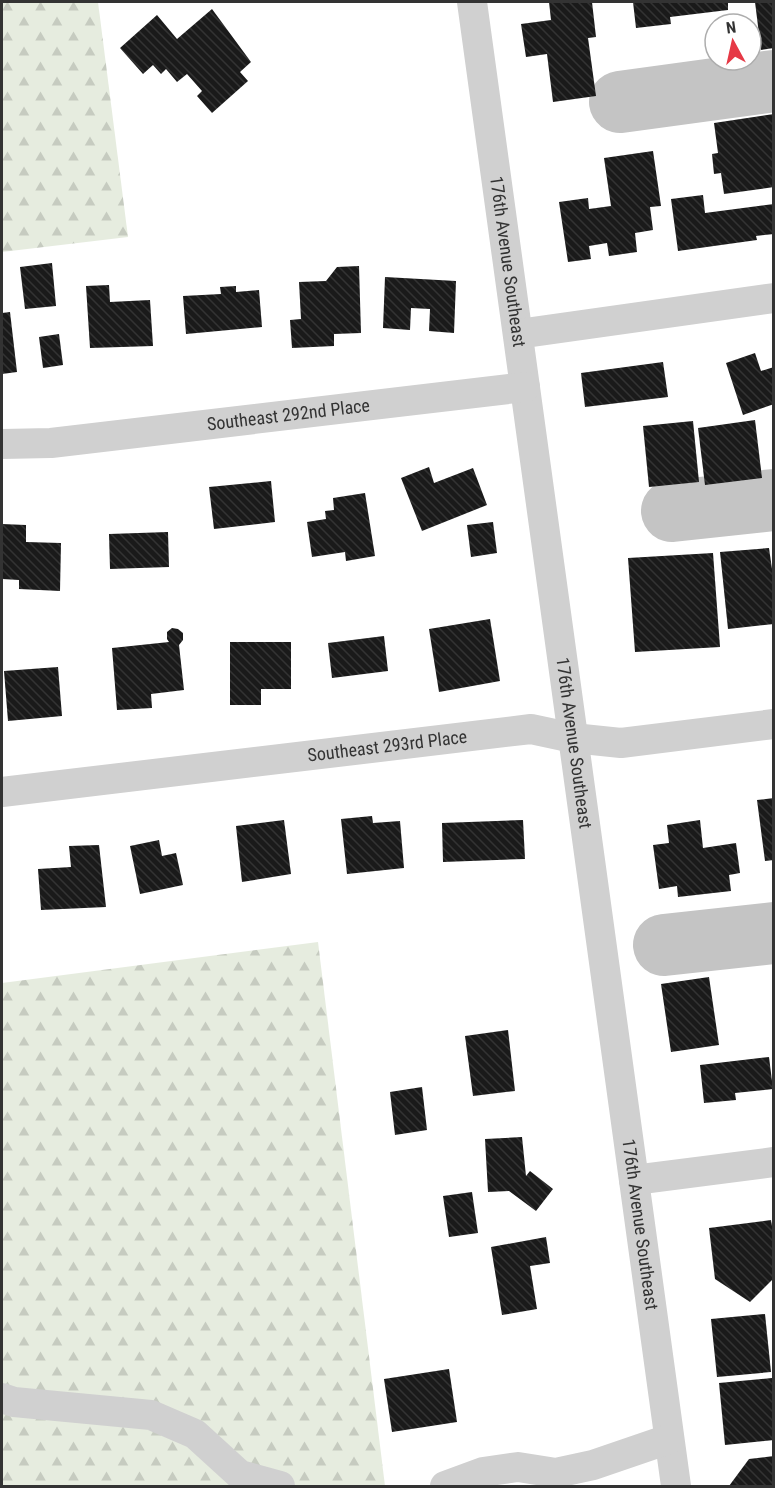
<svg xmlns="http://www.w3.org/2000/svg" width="775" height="1488" font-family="'Roboto Condensed',sans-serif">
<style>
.forest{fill:url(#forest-firs)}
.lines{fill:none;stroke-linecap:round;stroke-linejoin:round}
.taxiway{stroke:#c4c4c4;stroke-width:62}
.building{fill:url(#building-back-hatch)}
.minor{stroke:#d0d0d0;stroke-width:30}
.labels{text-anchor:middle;stroke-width:6;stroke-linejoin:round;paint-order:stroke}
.street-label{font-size:18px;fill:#333;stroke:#fff}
</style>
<defs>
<pattern id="forest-firs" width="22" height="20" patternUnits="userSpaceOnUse" patternTransform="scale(1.5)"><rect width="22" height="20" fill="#e6ecdf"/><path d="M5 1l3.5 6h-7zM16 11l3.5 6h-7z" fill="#c6cbc0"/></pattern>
<pattern id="building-back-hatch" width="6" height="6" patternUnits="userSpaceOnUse" patternTransform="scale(1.5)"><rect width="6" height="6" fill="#1a1a1a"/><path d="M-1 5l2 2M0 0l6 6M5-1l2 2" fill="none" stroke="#333"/></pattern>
</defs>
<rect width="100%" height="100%" fill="#fff"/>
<!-- forest -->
<g class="forest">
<path d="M 2,2 L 98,2 L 128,237 L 2,252 Z"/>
<path d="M 318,942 L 385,1486 L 2,1486 L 2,983 Z"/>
</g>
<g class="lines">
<!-- taxiway -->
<g class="taxiway">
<path d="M 620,102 L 774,81"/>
<path d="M 672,511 L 774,500"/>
<path d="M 664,945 L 774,933"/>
</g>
</g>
<!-- building -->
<g class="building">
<path d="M 549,2 L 592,2 L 596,37 L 588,38 L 596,96 L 553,102 L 547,54 L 526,57 L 521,24 L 551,20 Z"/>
<path d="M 633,2 L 728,2 L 728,10 L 670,17 L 671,24 L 636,28 Z"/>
<path d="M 755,2 L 774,2 L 774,48 L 761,50 Z"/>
<path d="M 212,9 L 251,62 L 240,72 L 248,81 L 212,113 L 197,96 L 202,91 L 187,74 L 177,82 L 166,69 L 161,74 L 153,65 L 143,74 L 120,48 L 157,15 L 177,39 Z"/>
<path d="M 774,114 L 774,187 L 724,194 L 721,173 L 714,174 L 712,154 L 718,153 L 714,123 Z"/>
<path d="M 653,151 L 661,206 L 650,207 L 653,230 L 635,233 L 637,252 L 609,256 L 607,243 L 589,246 L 591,259 L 568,262 L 559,202 L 588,198 L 589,209 L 611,206 L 604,158 Z"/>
<path d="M 703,195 L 705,213 L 774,204 L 774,234 L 756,236 L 757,240 L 678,251 L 671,199 Z"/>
<path d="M 52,263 L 56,306 L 25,309 L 20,267 Z"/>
<path d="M 359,266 L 361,333 L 334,334 L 334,346 L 292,348 L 290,320 L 301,319 L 299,282 L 326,281 L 337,267 Z"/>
<path d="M 385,277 L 456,281 L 454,333 L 429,331 L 430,309 L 411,308 L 410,330 L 383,328 Z"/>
<path d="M 109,285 L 110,302 L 150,300 L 153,346 L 90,348 L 86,286 Z"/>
<path d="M 236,286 L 236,292 L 259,290 L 262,327 L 186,334 L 183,296 L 221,294 L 220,287 Z"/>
<path d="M 10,312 L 17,372 L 2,374 L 2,313 Z"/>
<path d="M 59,334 L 63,365 L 43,368 L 39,337 Z"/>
<path d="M 755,353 L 761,371 L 774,367 L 774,404 L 743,415 L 726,363 Z"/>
<path d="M 663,362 L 668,397 L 585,407 L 581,373 Z"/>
<path d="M 755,420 L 762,478 L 705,485 L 698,428 Z"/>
<path d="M 693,421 L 699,482 L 649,487 L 643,426 Z"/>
<path d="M 429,467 L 434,483 L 473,468 L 487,505 L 422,531 L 401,478 Z"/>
<path d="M 271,481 L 275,522 L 214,529 L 209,487 Z"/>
<path d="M 365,493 L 375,556 L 346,561 L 345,552 L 312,557 L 307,522 L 326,519 L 325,511 L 334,510 L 333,498 Z"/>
<path d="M 493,522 L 497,553 L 471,557 L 467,525 Z"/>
<path d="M 2,524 L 26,525 L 26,542 L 61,543 L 60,591 L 19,589 L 19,580 L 2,579 Z"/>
<path d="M 168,532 L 169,567 L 110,569 L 109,534 Z"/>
<path d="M 769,548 L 774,583 L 774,624 L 728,629 L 720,552 Z"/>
<path d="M 713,553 L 720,647 L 635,652 L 628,558 Z"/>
<path d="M 490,619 L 500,681 L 439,692 L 429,629 Z"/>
<path d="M 172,628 L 178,629 L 183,633 L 183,640 L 179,645 L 184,690 L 151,694 L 152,708 L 117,710 L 112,648 L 169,642 L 167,639 L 167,632 Z"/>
<path d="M 384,636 L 388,671 L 332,678 L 328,643 Z"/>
<path d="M 230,642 L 291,642 L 291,689 L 261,689 L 261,705 L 230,705 Z"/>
<path d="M 58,667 L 62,716 L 8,721 L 4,671 Z"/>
<path d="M 774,798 L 774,860 L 765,861 L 757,800 Z"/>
<path d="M 372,816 L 373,823 L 400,821 L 404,868 L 347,874 L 341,819 Z"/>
<path d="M 284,820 L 291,874 L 242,882 L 236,826 Z"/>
<path d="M 523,820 L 525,859 L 443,862 L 442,823 Z"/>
<path d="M 700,820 L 703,848 L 736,843 L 740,873 L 729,875 L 731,891 L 678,897 L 677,886 L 659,889 L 653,845 L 669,843 L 667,825 Z"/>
<path d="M 159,840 L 162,856 L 176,853 L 183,885 L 140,894 L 130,846 Z"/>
<path d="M 99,845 L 106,907 L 41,910 L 38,869 L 71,867 L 69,846 Z"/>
<path d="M 709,977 L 719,1045 L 671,1052 L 661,984 Z"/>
<path d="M 508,1030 L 515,1091 L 473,1096 L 465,1036 Z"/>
<path d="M 769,1057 L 773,1089 L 735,1093 L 736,1100 L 704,1103 L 700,1065 Z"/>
<path d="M 422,1087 L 427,1130 L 395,1135 L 390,1092 Z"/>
<path d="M 522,1137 L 526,1176 L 530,1171 L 553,1189 L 536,1211 L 509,1191 L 488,1192 L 485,1139 Z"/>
<path d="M 472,1192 L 478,1233 L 449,1237 L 443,1196 Z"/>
<path d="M 771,1220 L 774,1238 L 774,1278 L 750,1302 L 715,1279 L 709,1228 Z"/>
<path d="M 546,1237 L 550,1263 L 530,1266 L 537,1309 L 502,1315 L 491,1247 Z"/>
<path d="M 765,1314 L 771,1372 L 717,1377 L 711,1319 Z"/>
<path d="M 449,1369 L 457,1422 L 392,1432 L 384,1379 Z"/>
<path d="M 772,1378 L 774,1440 L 725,1445 L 719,1383 Z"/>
<path d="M 774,1456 L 774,1486 L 729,1486 L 749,1459 Z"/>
</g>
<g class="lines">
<!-- minor -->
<g class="minor">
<path id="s1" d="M 472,2 L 676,1486"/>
<path d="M 518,334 L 774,298"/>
<path id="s2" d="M 2,444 L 51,443 L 525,387"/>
<path id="s3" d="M 2,792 L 531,729 L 573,738 L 621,743 L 774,724"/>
<path d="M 634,1180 L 774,1162"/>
<path d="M 2,1398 L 14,1402 L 151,1415 L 195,1434 L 240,1475 L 280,1486"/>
<path d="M 445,1486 L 483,1472 L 518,1467 L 556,1473 L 593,1465 L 669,1439"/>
</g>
</g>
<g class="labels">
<!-- street labels -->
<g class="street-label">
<text dy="6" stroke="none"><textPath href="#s1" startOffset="262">176th Avenue Southeast</textPath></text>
<text dy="6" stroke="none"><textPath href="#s2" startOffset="288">Southeast 292nd Place</textPath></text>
<text dy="6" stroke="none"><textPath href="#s1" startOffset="748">176th Avenue Southeast</textPath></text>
<text dy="6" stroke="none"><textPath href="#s3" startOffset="388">Southeast 293rd Place</textPath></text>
<text dy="6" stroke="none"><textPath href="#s1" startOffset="1234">176th Avenue Southeast</textPath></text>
</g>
</g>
<!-- border -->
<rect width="775" height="1488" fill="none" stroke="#333333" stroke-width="6"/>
<!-- north arrow -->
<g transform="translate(733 42) rotate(352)"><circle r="28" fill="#ffffff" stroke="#adadad" stroke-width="1.5"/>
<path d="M0-4.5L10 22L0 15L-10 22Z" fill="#e63946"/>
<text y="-9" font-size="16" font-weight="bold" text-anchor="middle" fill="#333333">N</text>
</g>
</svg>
